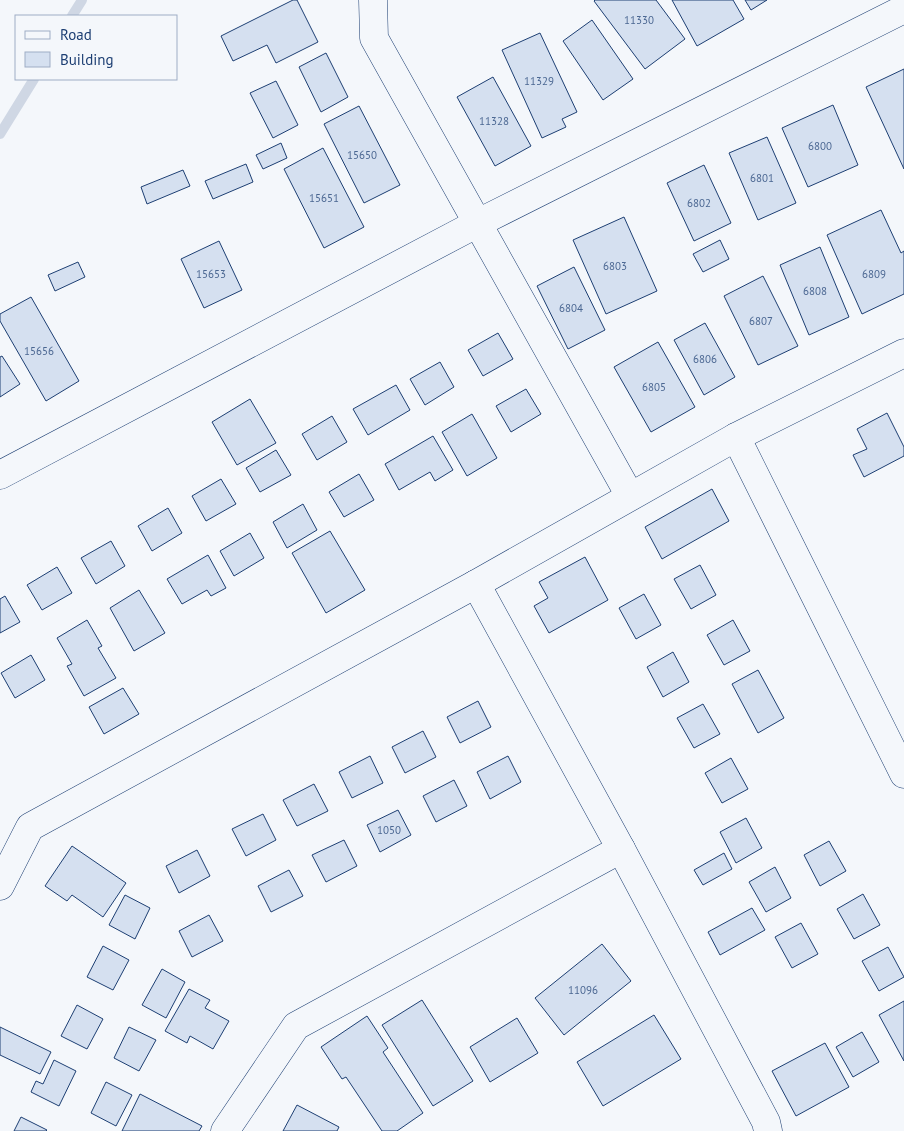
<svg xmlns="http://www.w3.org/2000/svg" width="904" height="1131" font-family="'PT Sans',sans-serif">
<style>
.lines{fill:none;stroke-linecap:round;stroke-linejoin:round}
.stream{stroke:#cfd7e4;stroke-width:10}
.building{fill:#d5e0f0;stroke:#1d3f73}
.minor-casing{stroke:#1d3f73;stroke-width:29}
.minor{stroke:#f4f7fb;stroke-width:28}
.labels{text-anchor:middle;stroke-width:4;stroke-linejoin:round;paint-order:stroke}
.number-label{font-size:11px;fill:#4b6792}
</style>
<rect width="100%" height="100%" fill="#f4f7fb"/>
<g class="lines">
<!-- stream -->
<g class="stream">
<path d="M 72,16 L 82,0"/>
<path d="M 0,134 L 34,79"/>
</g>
</g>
<!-- building -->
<g class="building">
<path d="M 293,0 L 297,0 L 318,42 L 276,63 L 267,45 L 233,61 L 221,36 Z"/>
<path d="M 595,0 L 656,0 L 685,39 L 645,69 L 594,1 Z"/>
<path d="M 672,0 L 733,0 L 744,19 L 697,46 Z"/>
<path d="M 745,0 L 767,0 L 751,10 Z"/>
<path d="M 592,20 L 633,79 L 603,100 L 563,41 Z"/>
<path d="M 540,33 L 577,112 L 562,119 L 566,127 L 542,138 L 502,50 Z"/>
<path d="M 326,53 L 348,97 L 321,112 L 299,67 Z"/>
<path d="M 904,69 L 904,169 L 866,87 Z"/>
<path d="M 493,77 L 531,146 L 495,166 L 457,97 Z"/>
<path d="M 276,81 L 298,125 L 273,138 L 250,93 Z"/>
<path d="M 833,105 L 858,165 L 808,187 L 782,128 Z"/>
<path d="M 359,106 L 400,185 L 364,203 L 324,124 Z"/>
<path d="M 767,137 L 796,203 L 758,220 L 729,153 Z"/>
<path d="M 281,143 L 287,158 L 263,169 L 256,155 Z"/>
<path d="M 323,148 L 364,227 L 324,248 L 284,169 Z"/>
<path d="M 246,164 L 253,182 L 213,199 L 205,181 Z"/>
<path d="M 704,165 L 731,223 L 694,241 L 667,183 Z"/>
<path d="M 183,170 L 190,186 L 147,204 L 141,187 Z"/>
<path d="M 881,210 L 901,253 L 904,251 L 904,294 L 862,314 L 827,235 Z"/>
<path d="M 624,217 L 657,291 L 606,314 L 573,240 Z"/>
<path d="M 720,240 L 729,259 L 703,272 L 693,254 Z"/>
<path d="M 219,241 L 242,290 L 204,308 L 181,259 Z"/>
<path d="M 820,247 L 849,317 L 809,335 L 780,265 Z"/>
<path d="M 78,262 L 85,277 L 55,291 L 48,275 Z"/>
<path d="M 574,267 L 605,330 L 568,349 L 537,286 Z"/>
<path d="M 763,276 L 798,346 L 758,365 L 724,296 Z"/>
<path d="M 31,297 L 79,381 L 46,401 L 0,321 L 0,314 Z"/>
<path d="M 705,323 L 735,377 L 704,395 L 674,340 Z"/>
<path d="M 498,333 L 513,359 L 483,376 L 468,350 Z"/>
<path d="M 658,342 L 695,407 L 651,432 L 614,367 Z"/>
<path d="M 2,356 L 20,384 L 0,397 L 0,357 Z"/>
<path d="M 440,362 L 454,387 L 425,405 L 410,379 Z"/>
<path d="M 396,385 L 410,410 L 368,435 L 353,409 Z"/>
<path d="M 526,389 L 541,414 L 511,432 L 496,406 Z"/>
<path d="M 250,399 L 276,443 L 237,465 L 212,422 Z"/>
<path d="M 887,413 L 904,447 L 904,456 L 864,477 L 853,455 L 867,449 L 857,429 Z"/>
<path d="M 472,414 L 497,458 L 467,476 L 442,432 Z"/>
<path d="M 332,416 L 347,442 L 317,460 L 302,434 Z"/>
<path d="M 433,436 L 453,470 L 435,481 L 430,472 L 399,490 L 385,464 Z"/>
<path d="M 276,450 L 291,475 L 260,492 L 246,468 Z"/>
<path d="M 359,474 L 374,500 L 344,517 L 329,492 Z"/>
<path d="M 221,479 L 236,504 L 206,521 L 192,496 Z"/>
<path d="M 712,489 L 729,521 L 662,559 L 645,527 Z"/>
<path d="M 303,504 L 317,530 L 287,548 L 273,522 Z"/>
<path d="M 168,508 L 182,533 L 152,551 L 138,526 Z"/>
<path d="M 330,531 L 365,590 L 326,613 L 292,553 Z"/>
<path d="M 250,533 L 264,558 L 234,576 L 220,551 Z"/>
<path d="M 111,541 L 125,566 L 96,584 L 81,558 Z"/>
<path d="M 208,555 L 226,588 L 211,596 L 207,590 L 182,604 L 167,579 Z"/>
<path d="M 585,557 L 608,600 L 549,633 L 534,606 L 548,598 L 539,582 Z"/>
<path d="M 700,565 L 716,595 L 691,609 L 674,579 Z"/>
<path d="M 57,567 L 72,593 L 42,610 L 27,585 Z"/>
<path d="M 139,590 L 165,633 L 134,651 L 110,608 Z"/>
<path d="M 644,594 L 661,625 L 636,639 L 619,608 Z"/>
<path d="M 5,596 L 20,622 L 0,633 L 0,599 Z"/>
<path d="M 87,620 L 102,646 L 98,648 L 116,678 L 84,696 L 67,666 L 72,664 L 57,638 Z"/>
<path d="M 733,620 L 750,651 L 724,665 L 707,635 Z"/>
<path d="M 673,652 L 689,682 L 663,697 L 647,667 Z"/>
<path d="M 31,655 L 45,680 L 15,698 L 1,673 Z"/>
<path d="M 758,670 L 784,718 L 758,733 L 732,684 Z"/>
<path d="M 123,688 L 139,714 L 104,734 L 89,707 Z"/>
<path d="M 478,701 L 491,727 L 460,743 L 447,717 Z"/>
<path d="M 703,704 L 720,734 L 694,748 L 677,718 Z"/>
<path d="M 423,731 L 436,757 L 405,773 L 392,747 Z"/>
<path d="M 370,756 L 383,783 L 352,798 L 339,772 Z"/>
<path d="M 508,756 L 521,782 L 490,799 L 477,772 Z"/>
<path d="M 731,758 L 748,789 L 722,803 L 705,773 Z"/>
<path d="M 454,780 L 467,806 L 436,822 L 423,796 Z"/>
<path d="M 314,784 L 328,811 L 297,826 L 283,800 Z"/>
<path d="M 398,810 L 411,835 L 380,852 L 367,825 Z"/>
<path d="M 263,814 L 276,840 L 246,856 L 232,829 Z"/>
<path d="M 746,818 L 762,848 L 736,863 L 720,832 Z"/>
<path d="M 344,840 L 357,866 L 326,882 L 312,855 Z"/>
<path d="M 829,841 L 846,871 L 820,886 L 804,855 Z"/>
<path d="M 72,846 L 126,883 L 103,917 L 72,895 L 67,901 L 45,886 Z"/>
<path d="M 197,850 L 210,876 L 179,893 L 166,866 Z"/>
<path d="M 724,853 L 732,869 L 703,885 L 694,870 Z"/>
<path d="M 775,867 L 791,898 L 766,912 L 749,882 Z"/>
<path d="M 289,870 L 303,896 L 271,912 L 258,886 Z"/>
<path d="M 863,894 L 880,925 L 854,939 L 837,909 Z"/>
<path d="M 125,895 L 150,908 L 135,939 L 109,925 Z"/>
<path d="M 752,908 L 765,930 L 720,955 L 708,932 Z"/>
<path d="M 209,915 L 223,941 L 192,957 L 179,931 Z"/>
<path d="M 801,923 L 818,954 L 792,968 L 775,937 Z"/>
<path d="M 602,944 L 631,981 L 564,1035 L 535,998 Z"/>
<path d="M 103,946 L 129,960 L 113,990 L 87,977 Z"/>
<path d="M 888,947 L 904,977 L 879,991 L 862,961 Z"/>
<path d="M 162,969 L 185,982 L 166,1018 L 142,1005 Z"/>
<path d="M 189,989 L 210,1000 L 205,1008 L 229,1021 L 213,1049 L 190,1036 L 187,1043 L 165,1031 Z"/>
<path d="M 422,1000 L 473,1081 L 433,1106 L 382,1025 Z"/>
<path d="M 904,1001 L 904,1061 L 879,1015 Z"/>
<path d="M 77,1005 L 103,1019 L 87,1049 L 61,1036 Z"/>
<path d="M 654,1015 L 681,1059 L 603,1106 L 577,1062 Z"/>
<path d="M 367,1016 L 388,1048 L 383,1052 L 423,1113 L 397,1131 L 382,1131 L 346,1077 L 342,1079 L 321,1047 Z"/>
<path d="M 517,1018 L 538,1053 L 490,1082 L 470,1047 Z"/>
<path d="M 0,1027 L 51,1052 L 40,1074 L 0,1055 Z"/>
<path d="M 129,1027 L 156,1040 L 139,1071 L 114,1058 Z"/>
<path d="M 862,1032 L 879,1062 L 853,1077 L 836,1047 Z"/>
<path d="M 825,1043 L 849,1087 L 796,1116 L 772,1071 Z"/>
<path d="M 54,1060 L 76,1071 L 59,1106 L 31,1092 L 36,1081 L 43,1084 Z"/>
<path d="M 106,1082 L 132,1095 L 116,1126 L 91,1113 Z"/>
<path d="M 140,1094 L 202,1126 L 199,1131 L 122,1131 Z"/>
<path d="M 297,1105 L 339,1127 L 337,1131 L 283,1131 Z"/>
<path d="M 21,1117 L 47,1130 L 46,1131 L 14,1131 Z"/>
</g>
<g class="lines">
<defs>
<g id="minor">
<path d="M 373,0 L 374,38 L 630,496"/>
<path d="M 736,437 L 904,774"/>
<path d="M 0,475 L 478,223 L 904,9"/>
<path d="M 476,584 L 621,849 L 766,1122 L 768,1131"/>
<path d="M 0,886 L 30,827 L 476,584 L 736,437 L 904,353"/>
<path d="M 225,1131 L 296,1026 L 621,849"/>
</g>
</defs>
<!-- minor casing -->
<use href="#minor" class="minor-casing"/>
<!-- minor -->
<use href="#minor" class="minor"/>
</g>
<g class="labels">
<!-- number labels -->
<g class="number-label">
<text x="639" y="24">11330</text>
<text x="539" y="85">11329</text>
<text x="494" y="125">11328</text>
<text x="820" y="150">6800</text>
<text x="362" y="159">15650</text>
<text x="762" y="182">6801</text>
<text x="324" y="202">15651</text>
<text x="699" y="207">6802</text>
<text x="615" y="270">6803</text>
<text x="211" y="278">15653</text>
<text x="874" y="278">6809</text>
<text x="815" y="295">6808</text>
<text x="571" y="312">6804</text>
<text x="761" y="325">6807</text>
<text x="39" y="355">15656</text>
<text x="705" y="363">6806</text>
<text x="654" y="391">6805</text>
<text x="389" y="834">1050</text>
<text x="583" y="994">11096</text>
</g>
</g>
<!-- legend -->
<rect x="15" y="15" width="162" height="65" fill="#f4f7fb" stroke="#9eadc5"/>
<rect x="25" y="31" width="25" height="8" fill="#f4f7fb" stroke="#9eadc5"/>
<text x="60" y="40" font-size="15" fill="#1d3f73">Road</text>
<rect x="25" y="52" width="25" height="15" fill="#d5e0f0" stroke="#9eadc5"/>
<text x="60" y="65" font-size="15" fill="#1d3f73">Building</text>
</svg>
